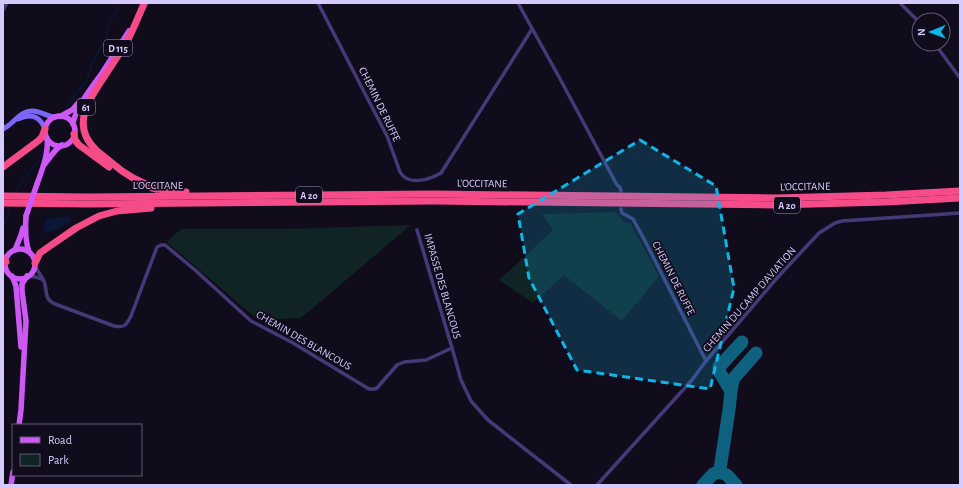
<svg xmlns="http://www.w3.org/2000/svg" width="963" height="488" font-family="'Alegreya Sans',sans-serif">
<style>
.green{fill:#102325}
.water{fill:#0b1636}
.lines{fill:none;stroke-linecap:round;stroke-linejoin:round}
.stream{stroke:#0b1636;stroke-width:1.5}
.taxiway{stroke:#0f6180;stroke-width:13}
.street{stroke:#443a78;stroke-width:3.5}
.secondary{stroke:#7b67f6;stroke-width:5}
.primary{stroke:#cd58f5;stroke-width:5.5}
.highway{stroke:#f54c89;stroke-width:7}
.primary-bridge{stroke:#cd58f5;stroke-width:5.5}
.marked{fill:#0db6e5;fill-opacity:0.2;stroke:#0db6e5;stroke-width:3;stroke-dasharray:8 5;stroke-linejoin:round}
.labels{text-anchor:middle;stroke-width:3.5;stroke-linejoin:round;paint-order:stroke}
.shield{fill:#110c1c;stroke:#9b91b9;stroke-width:1}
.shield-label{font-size:10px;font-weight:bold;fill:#d6cafc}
.street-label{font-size:11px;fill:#d6cafc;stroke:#110c1c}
</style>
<rect width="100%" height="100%" fill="#110c1c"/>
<!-- green -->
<g class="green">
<path d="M 616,212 L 624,222 L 630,223 L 659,276 L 622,321 L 564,275 L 533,303 L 499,280 L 553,230 L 542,214 Z"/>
<path d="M 411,225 L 301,318 L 258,320 L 167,242 L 181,229 L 286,229 Z"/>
</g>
<!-- water -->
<path class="water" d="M 66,216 L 71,219 L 71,221 C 65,227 54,231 46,233 L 43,231 L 44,224 L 46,219 Z"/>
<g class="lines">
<!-- stream -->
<g class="stream">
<path d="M 64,112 L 68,104 L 87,80 L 93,61 L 107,37 L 108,26 L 120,3"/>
<path d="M 16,191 L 19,185 L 38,162 L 45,148"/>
<path d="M 3,227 L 10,209"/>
</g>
<!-- taxiway -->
<g class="taxiway">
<path d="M 731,391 L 732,385 L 734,378 L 756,353"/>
<path d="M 718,472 L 720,469 L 729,410 L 731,391 L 720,373 L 719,367 L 742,342"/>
<path d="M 703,485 L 713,474 L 719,472 L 727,475 L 736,485"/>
</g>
<!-- street -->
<g class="street">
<path d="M 318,3 L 387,136 L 400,172 C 408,186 429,180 441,173 L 532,29"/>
<path d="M 518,3 L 559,77 L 617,185 L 620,187 L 621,191"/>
<path d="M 900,3 L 919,22"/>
<path d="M 3,10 L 7,3"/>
<path d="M 935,44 L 960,78"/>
<path d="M 621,209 L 622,213 L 633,219 L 645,241 L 706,361"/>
<path d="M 417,230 L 452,348"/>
<path d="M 35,265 C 37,271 40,274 43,279 C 49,290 42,298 55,304 L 114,326 C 125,328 126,325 131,316 L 157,247 L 161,245 L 165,245 L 195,270 L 251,321 L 293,343 L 369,389 L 374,389 L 377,388 L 397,365 L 404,362 L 426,360 L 452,348 L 461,380 L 471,401 L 488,420 L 571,485"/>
<path d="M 27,276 C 33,276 38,277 43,280"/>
<path d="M 597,485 L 692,380 L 706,361 L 777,278 L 819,233 L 835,223 L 842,221 L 960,213"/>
</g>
<!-- secondary -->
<g class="secondary">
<path d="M 18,119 C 31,113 40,116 45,129"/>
<path d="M 3,129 C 14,124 20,110 33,111 C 41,111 47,117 56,117"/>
</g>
<!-- primary -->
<g class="primary">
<path d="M 61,116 L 72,110 L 80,101"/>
<circle cx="60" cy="131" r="15"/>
<path d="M 73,124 C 75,108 92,87 102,73 C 111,59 120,45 129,31"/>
<path d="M 45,164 C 50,157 55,149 62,145"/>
<path d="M 37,184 C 42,170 49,153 47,138"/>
<path d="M 26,216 C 25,229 25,240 29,252"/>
<circle cx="20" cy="264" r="15"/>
<path d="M 15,250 L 21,235 L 23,228"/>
<path d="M 12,276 L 16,286 L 21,347"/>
<path d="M 19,425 L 21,410 L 26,321 L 22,291 L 22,284 L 27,276"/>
<path d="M 11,485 L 13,472"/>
</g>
<!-- highway -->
<g class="highway">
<path d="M 144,4 C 138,17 133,31 126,43 C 118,56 110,68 102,80 C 87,103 71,127 97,151 L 122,171 L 133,178 L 156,189"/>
<path d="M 74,134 L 75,140 L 79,145 L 109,167"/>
<path d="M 3,167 L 38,141 L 42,137 L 45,129"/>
<path d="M 152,188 L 164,190 L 186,192"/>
<path d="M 3,196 L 89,197 L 434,194 L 776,198 L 886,195 L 960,191"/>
<path d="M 3,203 L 89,204 L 434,201 L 776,205 L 886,202 L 960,198"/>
<path d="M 3,258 L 6,262"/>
<path d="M 35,263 L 40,253 L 47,248 L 76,228 L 99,216 L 117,211 L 151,208"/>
</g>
<!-- primary-bridge -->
<path class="primary-bridge" d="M 26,216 L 37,184"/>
</g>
<!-- marked area -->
<path class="marked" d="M 640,140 L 716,186 L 734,288 L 710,389 L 577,370 L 529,278 L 518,214 Z"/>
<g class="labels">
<!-- shield labels -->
<g class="shield">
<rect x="104" y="40" width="28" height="16" rx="3"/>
<rect x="77" y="99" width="18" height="16" rx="3"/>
<rect x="296" y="187" width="26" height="16" rx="3"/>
<rect x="774" y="197" width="26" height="16" rx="3"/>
</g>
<g class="shield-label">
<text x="118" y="52">D 115</text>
<text x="86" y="111">61</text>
<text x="309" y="199">A 20</text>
<text x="787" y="209">A 20</text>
</g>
<!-- street labels -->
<g class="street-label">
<text transform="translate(380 104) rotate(64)" y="4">CHEMIN DE RUFFE</text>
<text transform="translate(482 183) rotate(1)" y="4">L'OCCITANE</text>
<text x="158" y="189">L'OCCITANE</text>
<text transform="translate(805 186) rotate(-1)" y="4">L'OCCITANE</text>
<text transform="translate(674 278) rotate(63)" y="4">CHEMIN DE RUFFE</text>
<text transform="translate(443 286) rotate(74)" y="4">IMPASSE DES BLANCOUS</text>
<text transform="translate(749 299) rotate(-49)" y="4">CHEMIN DU CAMP D'AVIATION</text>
<text transform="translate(304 340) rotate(30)" y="4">CHEMIN DES BLANCOUS</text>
</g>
</g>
<!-- border -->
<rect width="963" height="488" fill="none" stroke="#d6cafc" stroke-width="8"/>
<!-- legend -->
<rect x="12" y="424" width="130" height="52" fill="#110c1c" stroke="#605876"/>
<rect x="20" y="437" width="20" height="6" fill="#cd58f5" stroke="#605876"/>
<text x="48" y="444" font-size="12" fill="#d6cafc">Road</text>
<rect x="20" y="454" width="20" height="12" fill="#102325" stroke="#605876"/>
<text x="48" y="464" font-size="12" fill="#d6cafc">Park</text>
<!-- north arrow -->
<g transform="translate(931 32) rotate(269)"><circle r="19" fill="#110c1c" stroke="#605876"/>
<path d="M0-3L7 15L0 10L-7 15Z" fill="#0db6e5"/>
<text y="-6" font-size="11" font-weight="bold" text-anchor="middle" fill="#d6cafc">N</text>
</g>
</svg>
